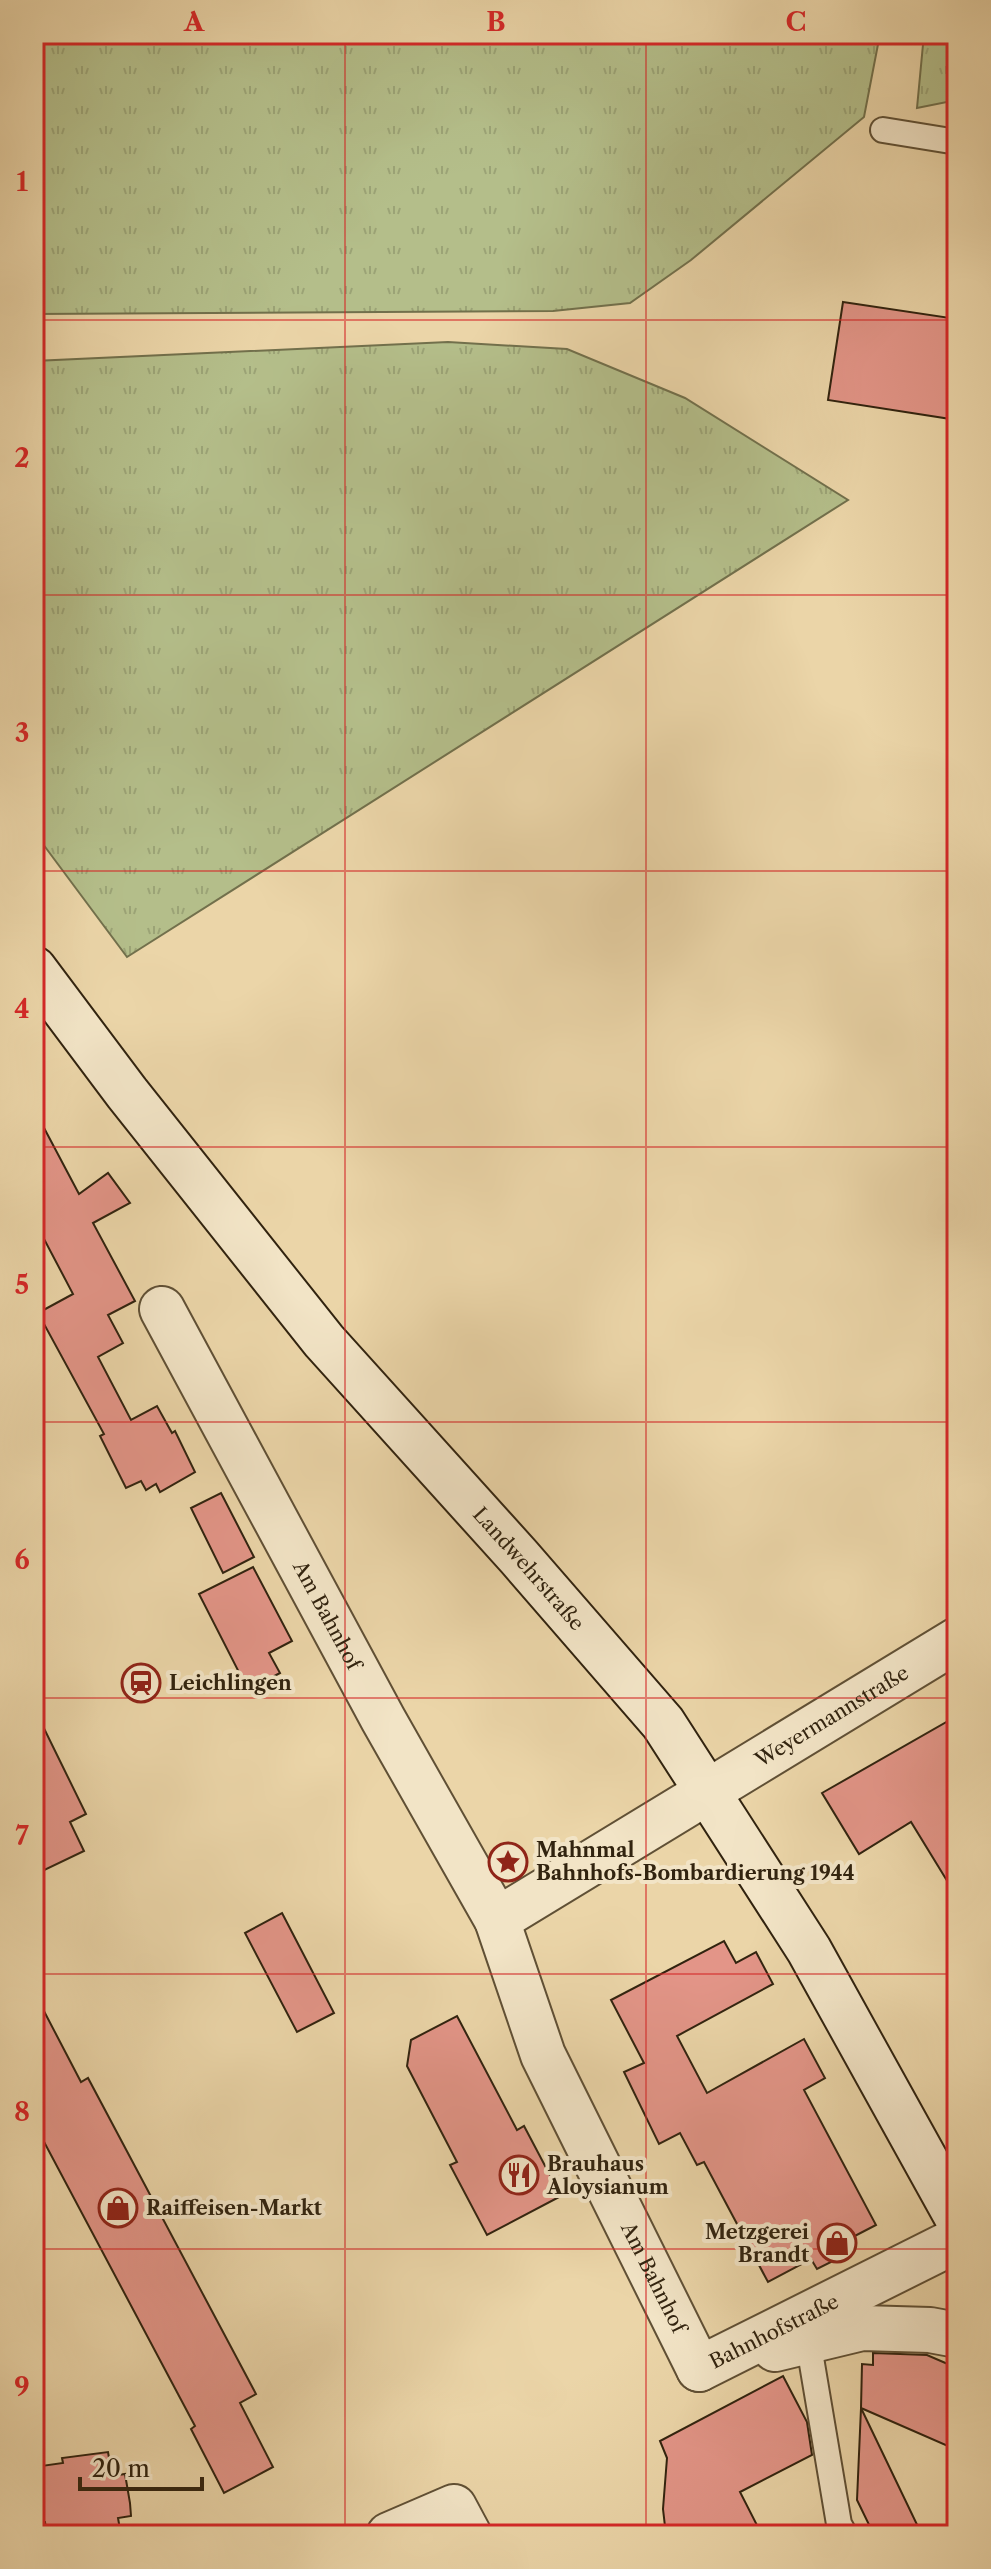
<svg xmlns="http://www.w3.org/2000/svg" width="991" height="2569" font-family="'Libre Caslon Text',serif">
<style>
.grass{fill:url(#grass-tufts);stroke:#72704c;stroke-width:2}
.building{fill:#e39588;stroke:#31230f;stroke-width:2}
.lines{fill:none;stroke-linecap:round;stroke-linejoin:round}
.lane-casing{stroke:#605035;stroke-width:28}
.street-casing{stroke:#605035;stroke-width:48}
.secondary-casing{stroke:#31230f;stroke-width:48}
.lane{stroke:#f2e4c6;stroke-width:24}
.street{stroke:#f2e4c6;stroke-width:44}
.secondary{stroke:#f2e4c6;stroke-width:44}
.grid{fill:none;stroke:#d62828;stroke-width:2;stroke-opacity:0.55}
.labels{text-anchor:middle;stroke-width:8;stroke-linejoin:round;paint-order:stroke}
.street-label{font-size:20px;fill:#31230f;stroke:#f2e4c6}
.poi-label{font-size:20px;font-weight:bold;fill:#31230f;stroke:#f2e4c6;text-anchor:start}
.neatline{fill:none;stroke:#d62828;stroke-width:3}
.grid-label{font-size:26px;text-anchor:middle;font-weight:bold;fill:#d62828}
</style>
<defs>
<pattern id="grass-tufts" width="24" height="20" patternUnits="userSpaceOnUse" patternTransform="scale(2)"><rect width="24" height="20" fill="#b4be8a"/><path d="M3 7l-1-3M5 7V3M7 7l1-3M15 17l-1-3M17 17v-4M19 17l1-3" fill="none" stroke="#9ba376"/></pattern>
</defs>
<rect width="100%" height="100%" fill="#ebd5a8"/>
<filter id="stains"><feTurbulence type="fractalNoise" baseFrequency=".0025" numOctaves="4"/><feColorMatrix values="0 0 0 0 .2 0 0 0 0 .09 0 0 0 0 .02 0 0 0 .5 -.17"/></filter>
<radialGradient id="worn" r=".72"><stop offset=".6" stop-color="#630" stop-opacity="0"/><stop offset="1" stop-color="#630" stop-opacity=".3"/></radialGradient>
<!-- grass -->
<g class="grass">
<path d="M 34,34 L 880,34 L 864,117 L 691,260 L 630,303 L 553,311 L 34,314 Z"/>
<path d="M 924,34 L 957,34 L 957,100 L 917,108 Z"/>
<path d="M 448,342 L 567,349 L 685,398 L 848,500 L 127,957 L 34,832 L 34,361 Z"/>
</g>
<!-- building -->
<g class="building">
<path d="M 843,302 L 957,319 L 957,420 L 828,400 Z"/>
<path d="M 34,1109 L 79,1194 L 108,1173 L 130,1203 L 93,1223 L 135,1301 L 108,1315 L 123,1343 L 98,1357 L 131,1420 L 157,1406 L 172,1433 L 175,1431 L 195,1472 L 160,1492 L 156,1484 L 146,1490 L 141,1481 L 126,1488 L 100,1436 L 104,1434 L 38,1313 L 73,1294 L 34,1220 Z"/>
<path d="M 221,1493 L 254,1557 L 223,1573 L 191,1508 Z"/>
<path d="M 253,1567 L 292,1641 L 269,1653 L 280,1673 L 248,1690 L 199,1594 Z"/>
<path d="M 34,1708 L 86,1814 L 70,1822 L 84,1851 L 34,1875 Z"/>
<path d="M 957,1716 L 957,1897 L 911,1822 L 859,1854 L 822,1793 Z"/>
<path d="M 282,1913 L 334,2013 L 297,2032 L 245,1933 Z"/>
<path d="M 724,1941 L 736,1963 L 756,1952 L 773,1984 L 677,2036 L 707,2093 L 804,2039 L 825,2078 L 804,2090 L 876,2225 L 847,2240 L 853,2251 L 817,2269 L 811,2259 L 768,2282 L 704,2162 L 697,2165 L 680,2133 L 659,2144 L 624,2072 L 644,2063 L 611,2000 Z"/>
<path d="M 34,1992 L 81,2082 L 88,2078 L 256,2394 L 240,2403 L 273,2467 L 224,2493 L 191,2429 L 195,2426 L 34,2123 Z"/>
<path d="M 457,2016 L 517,2130 L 524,2126 L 561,2196 L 487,2235 L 450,2165 L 457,2162 L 407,2066 L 411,2040 Z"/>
<path d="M 873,2353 L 927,2355 L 957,2368 L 957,2450 L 861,2408 L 862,2364 L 873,2365 Z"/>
<path d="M 783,2376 L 807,2422 L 812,2455 L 740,2492 L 762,2535 L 666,2535 L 663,2509 L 667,2458 L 660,2441 Z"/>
<path d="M 861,2408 L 922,2535 L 874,2535 L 857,2500 Z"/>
<path d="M 108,2452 L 112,2476 L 125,2474 L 130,2503 L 131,2516 L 118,2518 L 121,2535 L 47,2535 L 45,2522 L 34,2523 L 34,2467 L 63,2463 L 62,2458 Z"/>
</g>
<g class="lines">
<defs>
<g id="lane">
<path d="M 883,130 L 957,142"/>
<path d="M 804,2331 L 808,2340 L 839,2524 L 845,2535"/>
</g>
<g id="street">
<path id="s1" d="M 162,1309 L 383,1719 L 497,1920 L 543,2055 L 699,2369"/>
<path id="s2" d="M 497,1920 L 957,1640"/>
<path d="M 775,2349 L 862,2328 L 930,2330 L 957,2335"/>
<path id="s3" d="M 699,2369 L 957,2240"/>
<path d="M 389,2535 L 454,2507 L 469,2535"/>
</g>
<g id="secondary">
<path id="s4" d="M 34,969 L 127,1093 L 324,1341 L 519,1557 L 663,1723 L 809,1950 L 957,2217"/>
</g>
</defs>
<!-- lane casing -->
<use href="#lane" class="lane-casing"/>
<!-- street casing -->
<use href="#street" class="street-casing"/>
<!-- secondary casing -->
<use href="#secondary" class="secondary-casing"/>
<!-- lane -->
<use href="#lane" class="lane"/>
<!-- street -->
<use href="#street" class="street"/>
<!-- secondary -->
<use href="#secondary" class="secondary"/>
</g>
<!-- grid -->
<path class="grid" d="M 345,34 L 345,2535M 646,34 L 646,2535M 34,320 L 957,320M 34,595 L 957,595M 34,871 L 957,871M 34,1147 L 957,1147M 34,1422 L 957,1422M 34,1698 L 957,1698M 34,1974 L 957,1974M 34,2249 L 957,2249"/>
<!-- icons -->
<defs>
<symbol id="station-ring" viewBox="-11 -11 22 22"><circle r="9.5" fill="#f2e4c6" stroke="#8f2418" stroke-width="1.5"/><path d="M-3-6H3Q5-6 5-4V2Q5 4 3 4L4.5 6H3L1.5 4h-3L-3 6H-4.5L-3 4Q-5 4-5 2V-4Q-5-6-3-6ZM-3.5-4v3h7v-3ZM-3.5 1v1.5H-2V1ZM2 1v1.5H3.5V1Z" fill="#8f2418"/></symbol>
<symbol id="sight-ring" viewBox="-11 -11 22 22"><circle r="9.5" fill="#f2e4c6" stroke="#8f2418" stroke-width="1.5"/><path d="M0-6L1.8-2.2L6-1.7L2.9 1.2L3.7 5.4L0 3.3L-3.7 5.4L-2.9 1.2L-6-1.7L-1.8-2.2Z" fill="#8f2418"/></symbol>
<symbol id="restaurant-ring" viewBox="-11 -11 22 22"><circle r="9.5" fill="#f2e4c6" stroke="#8f2418" stroke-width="1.5"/><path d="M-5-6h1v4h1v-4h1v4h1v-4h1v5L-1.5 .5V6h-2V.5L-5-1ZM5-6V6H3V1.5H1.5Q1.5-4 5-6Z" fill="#8f2418"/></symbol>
<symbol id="shop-ring" viewBox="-11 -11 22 22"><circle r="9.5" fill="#f2e4c6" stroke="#8f2418" stroke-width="1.5"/><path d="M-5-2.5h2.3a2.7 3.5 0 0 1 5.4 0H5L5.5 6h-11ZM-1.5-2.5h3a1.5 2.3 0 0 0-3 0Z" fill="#8f2418"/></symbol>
</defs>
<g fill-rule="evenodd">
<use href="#station-ring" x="119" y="1661" width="44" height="44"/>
<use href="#sight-ring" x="486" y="1840" width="44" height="44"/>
<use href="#restaurant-ring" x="497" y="2153" width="44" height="44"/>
<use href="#shop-ring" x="96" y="2186" width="44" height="44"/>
<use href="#shop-ring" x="815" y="2221" width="44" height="44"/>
</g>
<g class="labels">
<!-- street labels -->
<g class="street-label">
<text dy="7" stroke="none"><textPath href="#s4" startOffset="778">Landwehrstraße</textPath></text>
<text dy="7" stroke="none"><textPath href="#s1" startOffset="348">Am Bahnhof</textPath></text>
<text dy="7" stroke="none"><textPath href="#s2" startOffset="392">Weyermannstraße</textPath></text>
<text dy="7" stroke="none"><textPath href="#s1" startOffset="1088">Am Bahnhof</textPath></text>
<text dy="7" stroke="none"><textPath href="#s3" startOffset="84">Bahnhofstraße</textPath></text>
</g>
<!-- poi labels -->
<g class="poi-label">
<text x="169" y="1690">Leichlingen</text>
<text x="536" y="1857">Mahnmal<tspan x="536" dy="23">Bahnhofs-Bombardierung 1944</tspan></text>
<text x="547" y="2171">Brauhaus<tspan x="547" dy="23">Aloysianum</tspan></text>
<text x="146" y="2215">Raiffeisen-Markt</text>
<text x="809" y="2239" text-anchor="end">Metzgerei<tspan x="809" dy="23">Brandt</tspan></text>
</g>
</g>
<!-- margin -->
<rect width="991" height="2569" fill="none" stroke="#ebd5a8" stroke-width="88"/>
<!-- scale -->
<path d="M80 2477v12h122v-12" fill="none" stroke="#31230f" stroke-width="4"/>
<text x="92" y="2477" font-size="24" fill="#31230f" stroke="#f2e4c6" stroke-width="6" paint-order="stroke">20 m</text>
<rect x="44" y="44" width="903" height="2481" class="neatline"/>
<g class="grid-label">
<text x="194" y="31">A</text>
<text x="496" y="31">B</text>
<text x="796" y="31">C</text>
<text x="22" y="191">1</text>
<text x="22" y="467">2</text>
<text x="22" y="742">3</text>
<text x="22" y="1018">4</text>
<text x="22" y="1294">5</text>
<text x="22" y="1569">6</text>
<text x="22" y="1845">7</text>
<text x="22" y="2121">8</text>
<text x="22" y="2396">9</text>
</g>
<rect width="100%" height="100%" filter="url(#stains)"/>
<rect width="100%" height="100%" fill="url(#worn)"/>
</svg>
